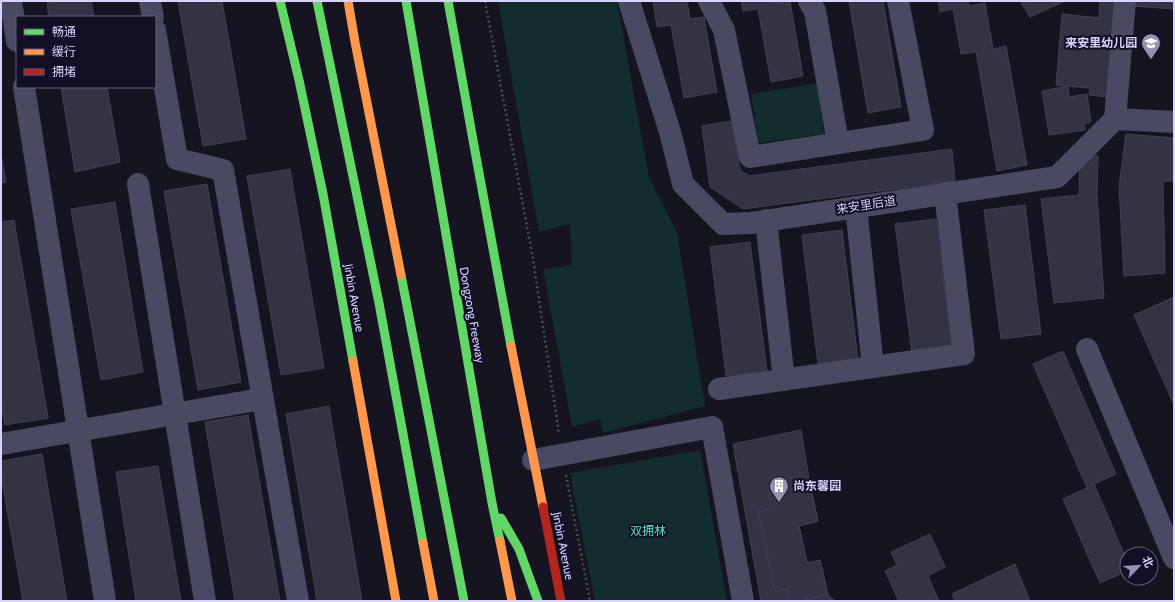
<svg xmlns="http://www.w3.org/2000/svg" width="1175" height="602" font-family="Cabin,'Noto Sans SC',sans-serif">
<style>
.green{fill:#132c2d}
.building{fill:#343243;stroke:#433f54}
.lines{fill:none;stroke-linecap:round;stroke-linejoin:round}
.path{stroke:#44505f;stroke-width:2.5;stroke-dasharray:2 3;stroke-linecap:butt}
.street{stroke:#4a4962;stroke-width:22}
.fast{stroke:#63d668;stroke-width:9}
.slow{stroke:#ff974d;stroke-width:9}
.jam{stroke:#b3261e;stroke-width:9}
.labels{text-anchor:middle;stroke-width:4;stroke-linejoin:round;paint-order:stroke}
.poi-label{font-size:12px;font-weight:bold;fill:#d9d4ff;stroke:#130f26;text-anchor:end}
.street-label{font-size:12px;fill:#d9d4ff;stroke:#130f26}
.park-label{font-size:12px;fill:#5fe0c0;stroke:#130f26}
</style>
<rect width="100%" height="100%" fill="#161421"/>
<!-- green -->
<g class="green">
<path d="M 498,1 L 617,1 L 649,178 L 677,232 L 705,406 L 603,433 L 600,419 L 572,427 L 543,269 L 572,265 L 570,224 L 539,232 Z"/>
<path d="M 818,83 L 824,134 L 758,143 L 751,94 Z"/>
<path d="M 700,450 L 727,601 L 595,601 L 570,473 Z"/>
</g>
<!-- building -->
<g class="building">
<path d="M 62,1 L 91,1 L 94,17 L 49,17 L 47,3 Z"/>
<path d="M 178,1 L 222,1 L 246,139 L 203,146 Z"/>
<path d="M 653,1 L 687,1 L 690,19 L 704,17 L 717,92 L 684,98 L 671,25 L 657,27 Z"/>
<path d="M 741,1 L 776,1 L 776,3 L 790,1 L 803,76 L 771,82 L 758,9 L 743,11 Z"/>
<path d="M 849,1 L 883,1 L 901,107 L 868,113 Z"/>
<path d="M 938,1 L 968,1 L 969,6 L 985,3 L 993,49 L 1006,46 L 1027,165 L 997,171 L 976,52 L 961,54 L 953,9 L 940,12 Z"/>
<path d="M 1020,1 L 1065,1 L 1030,17 Z"/>
<path d="M 1100,1 L 1117,1 L 1109,97 L 1089,95 L 1090,88 L 1056,85 L 1062,14 L 1099,18 Z"/>
<path d="M 1132,1 L 1174,1 L 1174,9 L 1132,6 Z"/>
<path d="M 1068,86 L 1069,97 L 1087,94 L 1091,122 L 1084,124 L 1085,130 L 1049,135 L 1042,91 Z"/>
<path d="M 61,87 L 107,87 L 120,162 L 75,172 Z"/>
<path d="M 732,121 L 740,170 L 749,176 L 952,149 L 955,181 L 743,209 L 710,187 L 702,126 Z"/>
<path d="M 1126,134 L 1174,138 L 1174,181 L 1163,181 L 1165,273 L 1124,276 L 1119,187 Z"/>
<path d="M 1,154 L 6,182 L 1,183 Z"/>
<path d="M 1080,155 L 1098,156 L 1097,194 L 1104,298 L 1054,303 L 1041,199 L 1079,195 Z"/>
<path d="M 290,169 L 324,368 L 281,375 L 247,176 Z"/>
<path d="M 207,184 L 241,382 L 198,390 L 164,191 Z"/>
<path d="M 115,202 L 143,372 L 101,380 L 71,209 Z"/>
<path d="M 1025,205 L 1041,334 L 1001,339 L 984,210 Z"/>
<path d="M 936,219 L 952,348 L 912,353 L 895,224 Z"/>
<path d="M 14,220 L 48,418 L 5,425 L 1,404 L 1,222 Z"/>
<path d="M 842,230 L 858,359 L 818,364 L 802,235 Z"/>
<path d="M 750,242 L 767,371 L 726,376 L 710,247 Z"/>
<path d="M 1174,297 L 1174,405 L 1134,315 Z"/>
<path d="M 1063,351 L 1116,474 L 1094,484 L 1127,561 L 1127,571 L 1100,583 L 1063,499 L 1087,488 L 1033,364 Z"/>
<path d="M 329,406 L 362,601 L 317,601 L 286,414 Z"/>
<path d="M 248,415 L 280,601 L 235,601 L 205,422 Z"/>
<path d="M 801,430 L 810,485 L 818,521 L 799,526 L 807,563 L 820,560 L 828,595 L 835,601 L 761,601 L 733,444 Z"/>
<path d="M 42,454 L 67,601 L 23,601 L 1,475 L 1,461 Z"/>
<path d="M 158,466 L 181,601 L 136,601 L 116,472 Z"/>
<path d="M 810,485 L 818,521 L 799,526 L 807,563 L 820,560 L 828,595 L 801,601 L 790,601 L 787,589 L 775,591 L 758,512 L 772,509 L 768,494 Z"/>
<path d="M 930,534 L 945,567 L 928,576 L 939,601 L 899,601 L 885,571 L 897,565 L 891,552 Z"/>
<path d="M 1015,564 L 1030,601 L 955,601 L 952,594 Z"/>
</g>
<g class="lines">
<!-- path -->
<g class="path">
<path d="M 485,1 L 533,259 L 559,434"/>
<path d="M 566,475 L 590,601"/>
</g>
<!-- street -->
<g class="street">
<path d="M 11,1 L 17,41"/>
<path d="M 150,1 L 153,17"/>
<path d="M 629,1 L 670,132 L 683,184 L 723,224 L 751,223 L 1057,177 L 1115,119 L 1125,1"/>
<path d="M 709,1 L 724,30 L 750,157 L 923,130 L 898,1"/>
<path d="M 809,1 L 815,11 L 838,143"/>
<path d="M 155,30 L 177,159 L 223,170 L 298,601"/>
<path d="M 24,87 L 105,601"/>
<path d="M 1115,119 L 1174,122"/>
<path d="M 138,184 L 205,601"/>
<path d="M 856,207 L 873,367"/>
<path d="M 766,220 L 784,380"/>
<path d="M 1087,349 L 1174,558"/>
<path d="M 719,389 L 964,354 L 945,193"/>
<path d="M 1,444 L 262,399"/>
<path d="M 533,460 L 712,427 L 743,601"/>
</g>
<!-- fast -->
<g class="fast">
<path d="M 280,1 L 299,80 L 323,194 L 353,361"/>
<path d="M 317,1 L 379,303 L 423,543"/>
<path d="M 406,1 L 492,503 L 500,541"/>
<path d="M 448,1 L 475,151 L 511,346"/>
<path d="M 401,275 L 464,601"/>
<path d="M 501,518 L 519,549 L 538,601"/>
</g>
<!-- slow -->
<g class="slow">
<path d="M 348,1 L 355,42 L 401,275"/>
<path d="M 511,346 L 543,507"/>
<path d="M 353,361 L 396,601"/>
<path d="M 500,541 L 512,601"/>
<path d="M 423,543 L 434,601"/>
</g>
<!-- jam -->
<path class="jam" d="M 543,507 L 561,601"/>
</g>
<!-- icons -->
<defs>
<symbol id="school-pin" viewBox="-11 -11 22 30"><path d="M0 17L-7.5 6A9.5 9.5 0 1 1 7.5 6Z" fill="#9591b1" stroke="#130f26"/><path d="M0-5L7-2L0 1L-7-2ZM-4 1L0 2.5L4 1V4Q0 6-4 4Z" fill="#fff"/></symbol>
<symbol id="building-pin" viewBox="-11 -11 22 30"><path d="M0 17L-7.5 6A9.5 9.5 0 1 1 7.5 6Z" fill="#9591b1" stroke="#130f26"/><path d="M-4-6H4V6H1V3H-1V6H-4ZM-2.5-4.3h1.7v1.8h-1.7ZM.8-4.3h1.7v1.8H.8ZM-2.5-1h1.7V.8h-1.7ZM.8-1h1.7V.8H.8Z" fill="#fff"/></symbol>
</defs>
<g fill-rule="evenodd">
<use href="#school-pin" x="1140" y="32" width="22" height="30"/>
<use href="#building-pin" x="768" y="475" width="22" height="30"/>
</g>
<g class="labels">
<!-- poi labels -->
<g class="poi-label">
<text x="1137" y="47">来安里幼儿园</text>
<text x="793" y="490" text-anchor="start">尚东馨园</text>
</g>
<!-- street labels -->
<g class="street-label">
<text transform="translate(866 205) rotate(-9)" y="4">来安里后道</text>
<text transform="translate(354 298) rotate(80)" y="4">Jinbin Avenue</text>
<text transform="translate(472 315) rotate(80)" y="4">Dongzong Freeway</text>
<text transform="translate(563 546) rotate(79)" y="4">Jinbin Avenue</text>
</g>
<!-- park labels -->
<g class="park-label">
<text x="648" y="535">双拥林</text>
</g>
</g>
<!-- border -->
<rect width="1175" height="602" fill="none" stroke="#d9d4ff" stroke-width="4"/>
<!-- legend -->
<rect x="16" y="16" width="140" height="72" fill="#130f26" stroke="#625e7d"/>
<rect x="24" y="29" width="20" height="6" fill="#63d668" stroke="#625e7d"/>
<text x="52" y="36" font-size="12" fill="#d9d4ff">畅通</text>
<rect x="24" y="49" width="20" height="6" fill="#ff974d" stroke="#625e7d"/>
<text x="52" y="56" font-size="12" fill="#d9d4ff">缓行</text>
<rect x="24" y="69" width="20" height="6" fill="#b3261e" stroke="#625e7d"/>
<text x="52" y="76" font-size="12" fill="#d9d4ff">拥堵</text>
<!-- north arrow -->
<g transform="translate(1139 566) rotate(65)"><circle r="19" fill="#130f26" stroke="#625e7d"/>
<path d="M0-3L7 15L0 10L-7 15Z" fill="#9591b1"/>
<text y="-6" font-size="11" font-weight="bold" text-anchor="middle" fill="#d9d4ff">北</text>
</g>
</svg>
